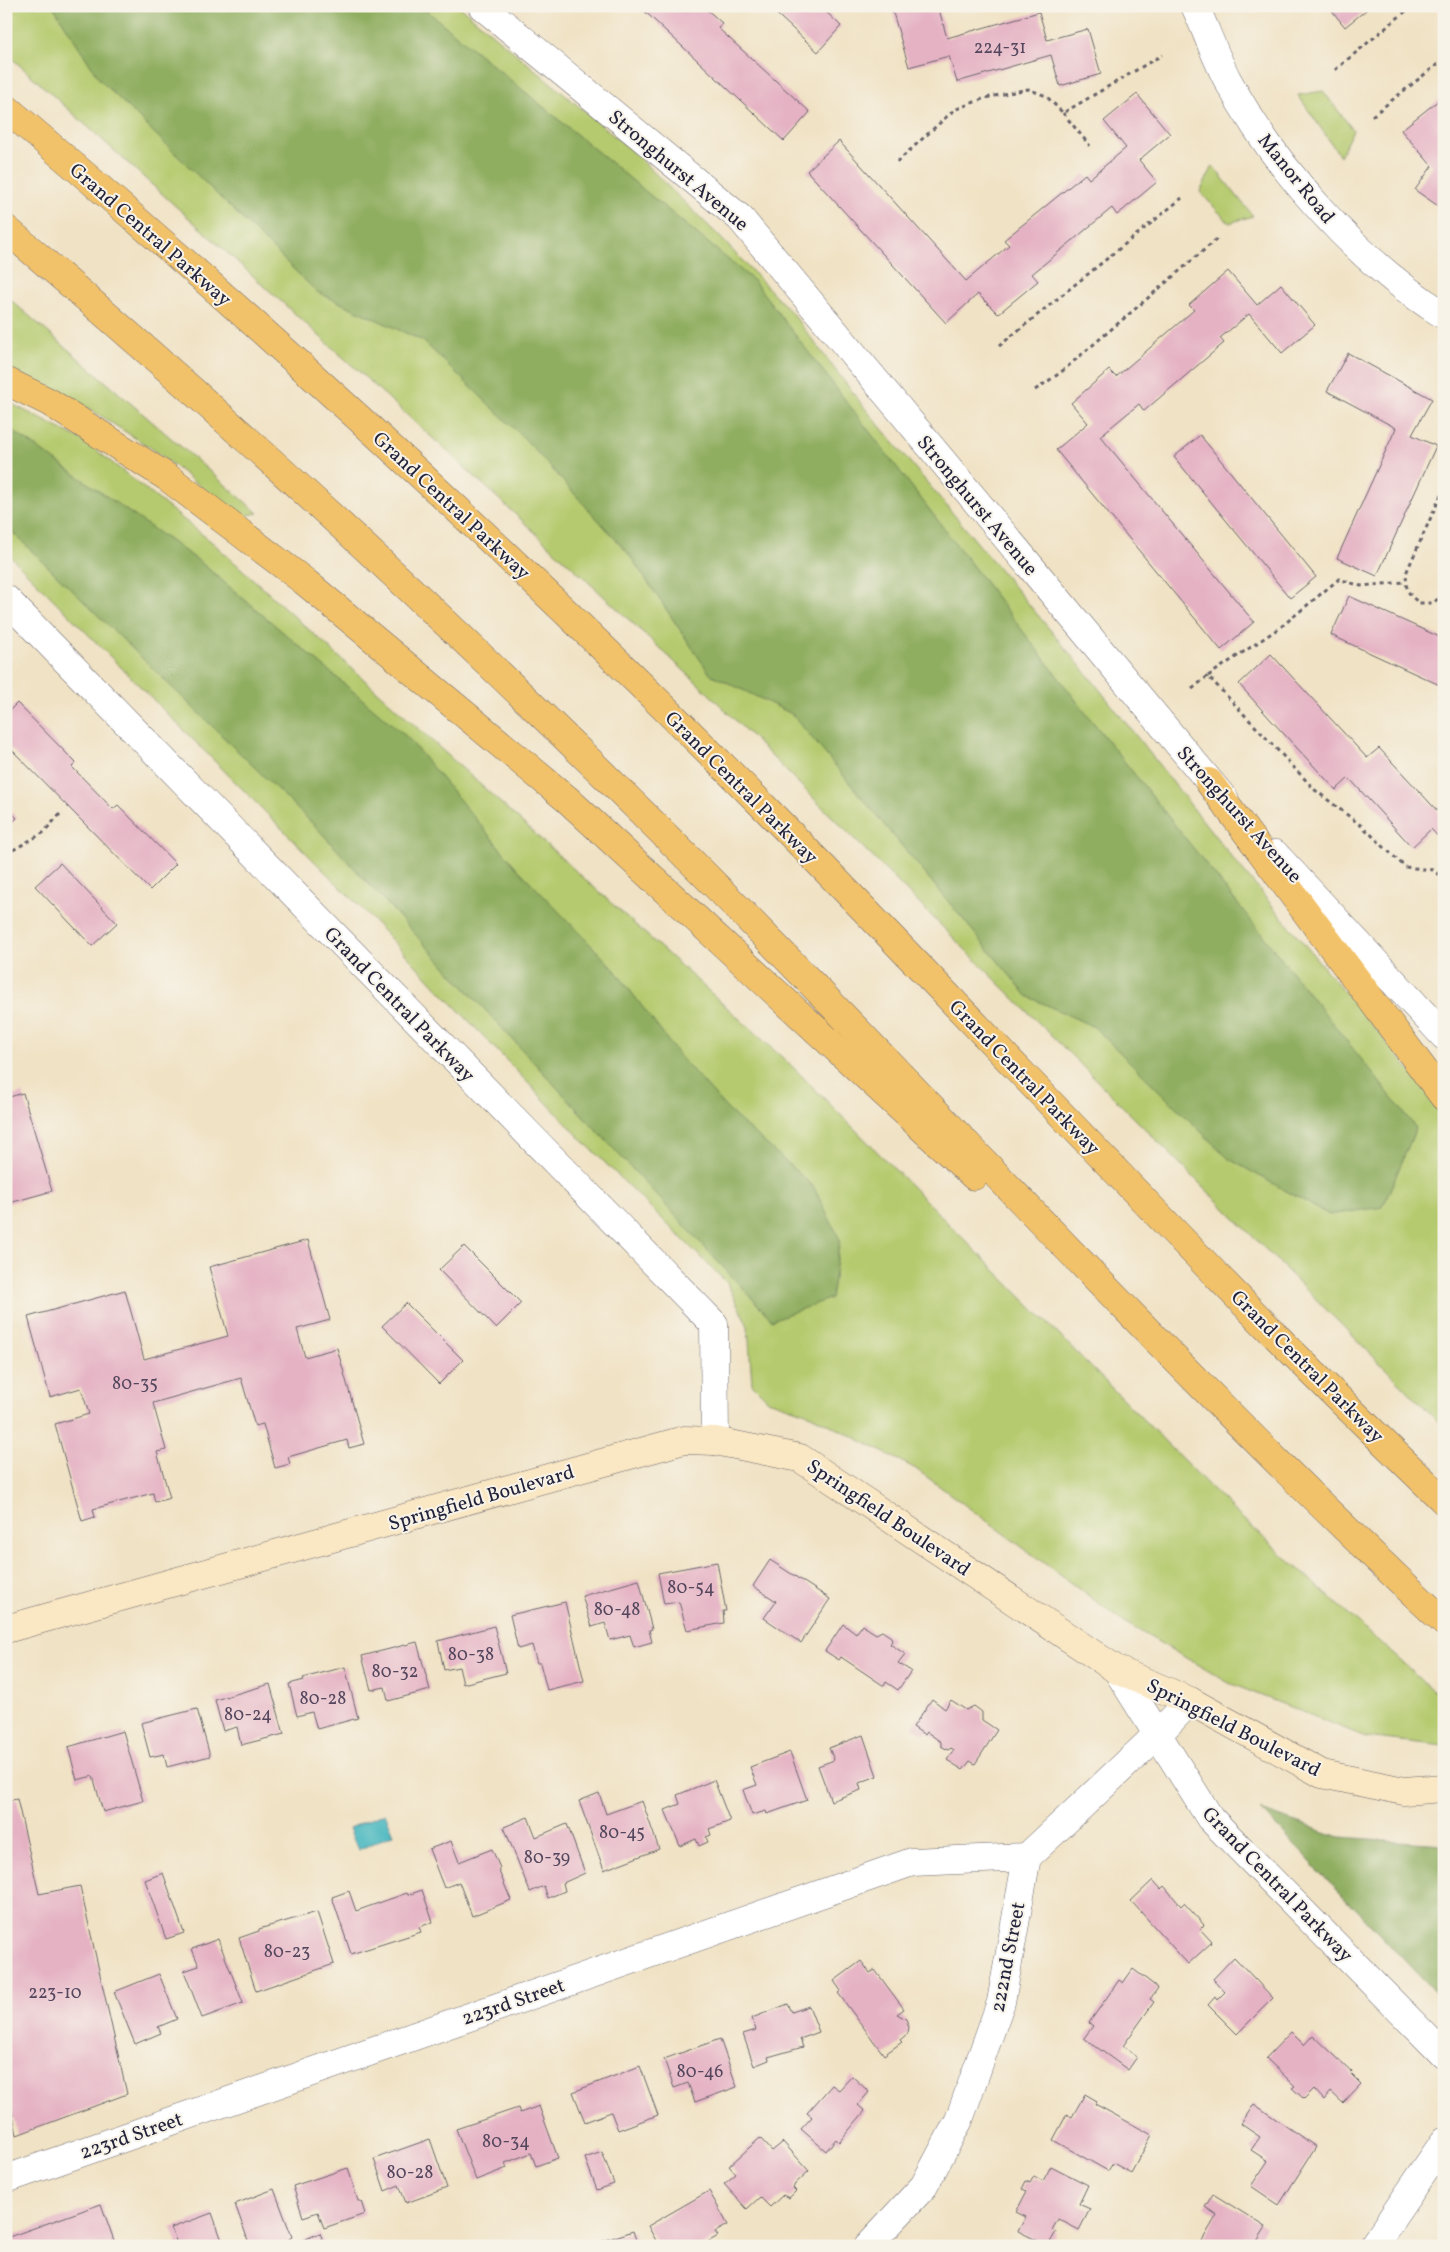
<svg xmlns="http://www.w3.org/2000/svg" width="1450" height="2252" font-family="Vollkorn,serif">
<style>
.green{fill:#b5ca6e;stroke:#6c7654}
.forest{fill:#90ae61;stroke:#59684e}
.water{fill:#49b8c0;stroke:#366d7e}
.building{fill:#e5b2c4}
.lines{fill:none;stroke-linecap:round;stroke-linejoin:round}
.street-casing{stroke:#6a656b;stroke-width:29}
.secondary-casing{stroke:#6a656b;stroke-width:29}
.highway-casing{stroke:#6a656b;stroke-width:29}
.path{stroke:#6a656b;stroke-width:3;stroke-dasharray:4 4;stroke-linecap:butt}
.street{stroke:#fff;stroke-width:28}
.secondary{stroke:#fae7c3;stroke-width:28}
.highway{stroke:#f2c26a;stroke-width:28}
.labels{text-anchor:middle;stroke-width:4;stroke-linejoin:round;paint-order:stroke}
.number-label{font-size:18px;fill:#53465d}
.street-label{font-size:20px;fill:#22223b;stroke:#f7f3e8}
</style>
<rect width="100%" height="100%" fill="#f7f3e8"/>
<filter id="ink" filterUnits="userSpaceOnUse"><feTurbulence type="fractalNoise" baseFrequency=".02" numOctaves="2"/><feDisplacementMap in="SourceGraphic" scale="10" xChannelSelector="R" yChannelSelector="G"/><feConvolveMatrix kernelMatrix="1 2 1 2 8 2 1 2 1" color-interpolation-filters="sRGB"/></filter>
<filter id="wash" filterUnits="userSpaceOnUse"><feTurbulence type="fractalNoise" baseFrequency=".0096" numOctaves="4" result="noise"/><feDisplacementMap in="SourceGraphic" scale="20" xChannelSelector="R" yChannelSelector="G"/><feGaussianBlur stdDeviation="1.12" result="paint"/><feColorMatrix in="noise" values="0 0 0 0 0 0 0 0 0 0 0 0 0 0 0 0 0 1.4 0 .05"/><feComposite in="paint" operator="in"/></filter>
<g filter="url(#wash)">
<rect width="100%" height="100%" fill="#f0e2c4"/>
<!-- green -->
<g class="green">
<path d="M 6,6 L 459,6 L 632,151 L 718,235 L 792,313 L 863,406 L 1092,680 L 1234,860 L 1444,1111 L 1444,1427 L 706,691 L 448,452 L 6,53 Z"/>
<path d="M 1323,91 L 1353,130 L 1340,156 L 1298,95 Z"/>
<path d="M 1213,166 L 1253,216 L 1229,223 L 1200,192 Z"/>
<path d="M 6,296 L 258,513 L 239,517 L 154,450 L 74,399 L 6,368 Z"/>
<path d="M 6,401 L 86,442 L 213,543 L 795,1069 L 1233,1510 L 1444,1700 L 1444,1746 L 1366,1737 L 1229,1683 L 1124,1622 L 916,1469 L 809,1414 L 768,1400 L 752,1384 L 748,1326 L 727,1283 L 587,1145 L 369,916 L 6,552 Z"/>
</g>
<!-- forest -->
<g class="forest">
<path d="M 53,6 L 421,6 L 753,280 L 1085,712 L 1416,1128 L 1383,1207 L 1329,1215 L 1229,1159 L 1094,1027 L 1027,996 L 792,714 L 710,674 L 628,553 L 525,439 L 423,341 L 317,292 L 100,80 Z"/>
<path d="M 6,426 L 199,561 L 407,737 L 515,866 L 614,969 L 677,1053 L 728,1110 L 813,1186 L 840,1240 L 831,1298 L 772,1320 L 317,828 L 6,526 Z"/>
<path d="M 1261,1810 L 1339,1837 L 1444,1844 L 1444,2002 Z"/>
</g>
<!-- water -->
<path class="water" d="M 385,1813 L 394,1834 L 358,1850 L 349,1828 Z"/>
<g id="blocks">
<!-- building -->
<g class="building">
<path d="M 639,6 L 703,6 L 722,23 L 718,28 L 810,112 L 784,141 Z"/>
<path d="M 768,6 L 820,6 L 841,26 L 818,52 Z"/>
<path d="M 891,6 L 938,6 L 947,38 L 1039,12 L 1047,40 L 1088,29 L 1101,74 L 1060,86 L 1051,55 L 957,82 L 949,56 L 909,67 Z"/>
<path d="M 1328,6 L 1371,6 L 1345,27 Z"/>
<path d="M 1137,94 L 1170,134 L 1139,160 L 1157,182 L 1117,215 L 1112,208 L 1032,274 L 1038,281 L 998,314 L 978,294 L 946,323 L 807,171 L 839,141 L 966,281 L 1009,245 L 1004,240 L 1085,174 L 1089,179 L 1126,148 L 1104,121 Z"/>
<path d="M 1444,96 L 1444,210 L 1415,190 L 1432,166 L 1401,130 Z"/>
<path d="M 1228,271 L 1257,305 L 1281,284 L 1315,325 L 1282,353 L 1249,314 L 1220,338 L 1224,343 L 1144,411 L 1139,404 L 1100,436 L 1254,622 L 1221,650 L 1056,450 L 1088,423 L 1071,403 L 1109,370 L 1116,377 L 1194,310 L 1189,305 Z"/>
<path d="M 1348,353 L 1432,399 L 1412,435 L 1436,446 L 1377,576 L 1337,558 L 1396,428 L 1327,391 Z"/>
<path d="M 1200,435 L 1316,577 L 1290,598 L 1174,457 Z"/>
<path d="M 1349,596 L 1444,639 L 1444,687 L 1331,635 Z"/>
<path d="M 1271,654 L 1367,758 L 1379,748 L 1442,816 L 1444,815 L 1444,843 L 1431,829 L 1412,847 L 1349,778 L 1336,790 L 1271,720 L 1239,684 Z"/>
<path d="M 17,703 L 76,763 L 72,767 L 113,809 L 118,805 L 176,864 L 150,890 L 6,744 L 6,714 Z"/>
<path d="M 6,807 L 17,818 L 6,828 Z"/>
<path d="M 60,863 L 117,923 L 92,946 L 35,886 Z"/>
<path d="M 23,1093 L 52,1191 L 6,1204 L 6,1098 Z"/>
<path d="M 308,1240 L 330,1320 L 297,1329 L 305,1357 L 337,1348 L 364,1444 L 349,1448 L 347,1440 L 288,1457 L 290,1464 L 275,1468 L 263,1424 L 255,1426 L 241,1378 L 153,1403 L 166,1450 L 157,1452 L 170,1498 L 155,1502 L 153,1493 L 93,1509 L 95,1517 L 82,1521 L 55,1424 L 89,1414 L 81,1388 L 50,1397 L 28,1317 L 125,1290 L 144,1359 L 228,1336 L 209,1267 Z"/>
<path d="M 464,1246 L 521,1303 L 496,1328 L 439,1270 Z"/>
<path d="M 406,1303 L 463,1360 L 439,1384 L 382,1326 Z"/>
<path d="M 770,1560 L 830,1599 L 801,1643 L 764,1618 L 776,1601 L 753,1586 Z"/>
<path d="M 717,1562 L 726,1611 L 723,1611 L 724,1623 L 687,1630 L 679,1602 L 664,1604 L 658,1573 Z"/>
<path d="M 639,1580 L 652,1629 L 649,1630 L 652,1642 L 634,1647 L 630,1635 L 610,1640 L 605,1623 L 592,1627 L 582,1596 Z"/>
<path d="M 565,1602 L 584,1681 L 547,1690 L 540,1663 L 537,1663 L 532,1645 L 518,1649 L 510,1615 Z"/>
<path d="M 843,1624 L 856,1634 L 862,1625 L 876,1634 L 882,1631 L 891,1637 L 892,1641 L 890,1644 L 905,1654 L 898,1663 L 911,1671 L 898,1690 L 886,1682 L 884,1686 L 841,1657 L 839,1660 L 825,1651 Z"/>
<path d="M 494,1626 L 506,1673 L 463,1684 L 459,1667 L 444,1670 L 438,1641 Z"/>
<path d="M 417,1642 L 430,1690 L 388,1701 L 385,1687 L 371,1690 L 362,1656 Z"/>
<path d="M 345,1667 L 358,1718 L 317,1729 L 312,1712 L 297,1716 L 289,1684 L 304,1680 L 303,1678 Z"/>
<path d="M 270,1684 L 284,1734 L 241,1745 L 237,1727 L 223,1731 L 215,1700 Z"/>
<path d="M 932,1699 L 945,1709 L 951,1700 L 966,1710 L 974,1706 L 982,1712 L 982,1720 L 997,1730 L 975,1764 L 970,1761 L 963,1770 L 947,1760 L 954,1750 L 951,1748 L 948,1750 L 941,1746 L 941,1742 L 927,1732 L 925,1735 L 913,1727 Z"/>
<path d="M 197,1709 L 210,1756 L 167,1767 L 164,1754 L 150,1757 L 141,1723 Z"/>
<path d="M 123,1731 L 143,1801 L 103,1812 L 93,1776 L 77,1780 L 68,1747 Z"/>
<path d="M 863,1735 L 877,1776 L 859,1783 L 861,1790 L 831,1801 L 818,1766 L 834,1760 L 829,1748 Z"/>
<path d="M 790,1752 L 807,1800 L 767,1814 L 766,1811 L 752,1815 L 743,1790 L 757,1785 L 750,1767 Z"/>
<path d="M 714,1780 L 730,1821 L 709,1829 L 711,1835 L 706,1837 L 708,1842 L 699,1846 L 696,1839 L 680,1846 L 665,1810 L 680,1804 L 677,1795 Z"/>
<path d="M 599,1793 L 606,1814 L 642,1801 L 659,1849 L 604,1870 L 579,1801 Z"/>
<path d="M 17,1799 L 39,1894 L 80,1886 L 127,2094 L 17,2135 L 6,2081 L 6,1801 Z"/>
<path d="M 528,1817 L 536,1837 L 567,1824 L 585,1873 L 563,1883 L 565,1891 L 548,1898 L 544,1886 L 530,1892 L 504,1827 Z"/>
<path d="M 451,1841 L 459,1862 L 492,1849 L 500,1868 L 498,1869 L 511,1900 L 472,1916 L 459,1882 L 444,1888 L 429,1849 Z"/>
<path d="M 163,1873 L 184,1933 L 166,1939 L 145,1880 Z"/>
<path d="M 1153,1880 L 1161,1889 L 1164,1886 L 1181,1906 L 1184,1903 L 1204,1925 L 1200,1929 L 1212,1942 L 1188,1964 L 1131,1901 Z"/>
<path d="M 422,1890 L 433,1922 L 419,1927 L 421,1932 L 351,1954 L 332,1897 L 349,1891 L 356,1911 L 407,1893 L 408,1895 Z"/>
<path d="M 317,1912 L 334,1964 L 256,1991 L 239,1938 L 259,1931 L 259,1929 Z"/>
<path d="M 218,1939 L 243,2003 L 202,2018 L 184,1971 L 199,1966 L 192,1949 Z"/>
<path d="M 1234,1957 L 1273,1998 L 1237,2034 L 1208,2005 L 1215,1997 L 1217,2000 L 1225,1992 L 1213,1979 Z"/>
<path d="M 861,1961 L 870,1973 L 875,1970 L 904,2009 L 897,2014 L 906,2019 L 909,2027 L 908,2033 L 900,2040 L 902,2042 L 884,2055 L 838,1993 L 841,1991 L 834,1981 Z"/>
<path d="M 1133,1969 L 1158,1988 L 1150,1999 L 1154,2002 L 1123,2046 L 1137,2057 L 1128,2070 L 1084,2038 L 1093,2026 L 1089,2023 L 1119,1980 L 1123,1983 Z"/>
<path d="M 159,1974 L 177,2019 L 158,2027 L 161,2033 L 135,2044 L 114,1992 Z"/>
<path d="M 788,2004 L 792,2012 L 809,2006 L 819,2032 L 800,2039 L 803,2047 L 768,2057 L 769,2060 L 754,2066 L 743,2034 L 756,2030 L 752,2018 Z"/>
<path d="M 1291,2032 L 1304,2045 L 1313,2035 L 1352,2072 L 1351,2074 L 1361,2084 L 1343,2103 L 1331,2092 L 1324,2100 L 1314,2089 L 1304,2099 L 1292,2088 L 1295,2086 L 1266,2058 Z"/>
<path d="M 720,2039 L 737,2087 L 695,2102 L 688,2083 L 674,2088 L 664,2059 Z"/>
<path d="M 640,2066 L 658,2115 L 618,2130 L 611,2112 L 585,2122 L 573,2092 Z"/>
<path d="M 852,2076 L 869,2092 L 858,2105 L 865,2111 L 839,2142 L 836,2139 L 826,2151 L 801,2129 L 812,2117 L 807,2113 L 832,2085 L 839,2090 Z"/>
<path d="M 1085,2094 L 1097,2101 L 1095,2104 L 1152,2135 L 1131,2173 L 1113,2163 L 1108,2171 L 1053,2140 L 1067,2114 L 1072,2117 Z"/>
<path d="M 1254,2104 L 1316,2147 L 1279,2205 L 1251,2186 L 1268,2161 L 1251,2150 L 1260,2137 L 1241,2124 Z"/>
<path d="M 539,2106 L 558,2158 L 536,2166 L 531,2153 L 505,2163 L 507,2168 L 476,2180 L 456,2129 L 518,2108 L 520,2113 Z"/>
<path d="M 760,2138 L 772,2151 L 783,2142 L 809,2171 L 795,2184 L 793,2188 L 796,2191 L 789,2198 L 783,2195 L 770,2207 L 760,2197 L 747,2209 L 724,2184 L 736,2174 L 729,2166 Z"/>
<path d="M 430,2139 L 447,2188 L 406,2203 L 399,2185 L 385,2191 L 374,2159 Z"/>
<path d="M 602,2152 L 614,2184 L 597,2190 L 585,2158 Z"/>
<path d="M 1051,2166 L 1088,2185 L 1079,2204 L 1090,2209 L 1079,2230 L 1058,2219 L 1052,2230 L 1056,2232 L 1048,2246 L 1018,2231 L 1026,2217 L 1016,2212 L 1027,2191 L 1022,2189 L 1026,2181 L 1030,2183 L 1034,2176 L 1043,2181 Z"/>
<path d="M 348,2168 L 358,2201 L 361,2201 L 365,2214 L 324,2228 L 318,2212 L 303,2217 L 293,2186 Z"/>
<path d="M 274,2189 L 292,2237 L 289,2239 L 292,2246 L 250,2246 L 235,2204 Z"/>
<path d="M 709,2191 L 728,2225 L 715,2232 L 718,2236 L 701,2246 L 659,2246 L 648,2226 Z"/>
<path d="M 1213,2194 L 1266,2227 L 1254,2246 L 1199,2246 L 1217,2215 L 1205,2207 Z"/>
<path d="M 101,2204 L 116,2246 L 6,2246 L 6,2238 Z"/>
<path d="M 212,2213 L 224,2246 L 178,2246 L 171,2228 Z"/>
<path d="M 633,2231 L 638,2246 L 592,2246 L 591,2245 Z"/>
<path d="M 320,2233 L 325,2246 L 305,2246 L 303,2240 Z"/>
</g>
</g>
</g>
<g filter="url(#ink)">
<use href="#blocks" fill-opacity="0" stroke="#6a656b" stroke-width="1"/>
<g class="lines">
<defs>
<g id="street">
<path d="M 482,6 L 740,218 L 1225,800"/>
<path d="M 1195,6 C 1206,30 1215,56 1227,79 C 1275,168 1358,262 1444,315"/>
<path d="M 6,599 L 714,1324 L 715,1441"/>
<path d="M 1275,854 L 1444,1036"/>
<path d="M 1117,1670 L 1210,1818 L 1444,2055"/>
<path d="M 6,2179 L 912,1862 L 1027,1857"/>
<path d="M 868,2246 L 924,2186 L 959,2120 L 1001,2002 L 1027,1857 L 1157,1735 L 1190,1701"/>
<path d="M 1373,2246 L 1444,2142"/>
</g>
<path id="secondary" d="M 6,1629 L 684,1440 L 715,1441 L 800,1458 L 1117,1670 L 1190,1701 L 1322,1774 L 1404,1791 L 1444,1788"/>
<g id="highway">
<path d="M 6,108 C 270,331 525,566 768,811 C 940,985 1107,1165 1279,1339 C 1333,1394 1389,1447 1444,1501"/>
<path d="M 6,229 C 247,433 478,648 701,871 C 949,1120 1186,1382 1444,1622"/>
<path d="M 6,381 L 49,402 L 167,477 L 304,581 L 568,800 L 974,1176"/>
<path d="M 1209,782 L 1444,1097"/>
</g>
</defs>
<!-- street casing -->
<use href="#street" class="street-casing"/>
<!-- secondary casing -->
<use href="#secondary" class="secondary-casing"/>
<!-- highway casing -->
<use href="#highway" class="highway-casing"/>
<!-- path -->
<g class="path">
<path d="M 1335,70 L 1412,6"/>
<path d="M 1063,113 L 1090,146"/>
<path d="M 1372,116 L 1444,59"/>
<path d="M 897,162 L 954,110 L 985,98 L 1028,89 L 1046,96 L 1063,113 L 1162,55"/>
<path d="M 999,346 L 1182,198"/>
<path d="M 1035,390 L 1060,373 L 1217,239"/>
<path d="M 1444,488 L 1407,571 C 1405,588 1406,592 1419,603 L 1433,603 L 1444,594"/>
<path d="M 1208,676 L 1282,626 L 1339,579 L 1361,586 L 1405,582"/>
<path d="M 1192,689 L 1208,676 L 1315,790 L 1363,827 L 1405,867 L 1433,870 L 1444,878"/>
<path d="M 6,854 L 43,833 L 60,814"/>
</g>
<!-- street -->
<use href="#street" class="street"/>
<!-- secondary -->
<use href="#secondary" class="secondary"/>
<!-- highway -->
<use href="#highway" class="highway"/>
</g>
</g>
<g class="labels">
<!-- number labels -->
<g class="number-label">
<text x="1000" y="53">224-31</text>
<text x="135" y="1389">80-35</text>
<text x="691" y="1593">80-54</text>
<text x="617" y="1615">80-48</text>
<text x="471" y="1660">80-38</text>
<text x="395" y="1677">80-32</text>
<text x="323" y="1704">80-28</text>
<text x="248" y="1720">80-24</text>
<text x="622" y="1838">80-45</text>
<text x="547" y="1863">80-39</text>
<text x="287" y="1957">80-23</text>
<text x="55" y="1998">223-10</text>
<text x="700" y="2077">80-46</text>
<text x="506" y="2147">80-34</text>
<text x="410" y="2178">80-28</text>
</g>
<!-- street labels -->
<g class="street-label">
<text transform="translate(679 170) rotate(40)" y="7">Stronghurst Avenue</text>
<text transform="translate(1297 178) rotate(51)" y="7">Manor Road</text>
<text transform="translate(151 234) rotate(41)" y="7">Grand Central Parkway</text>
<text transform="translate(452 505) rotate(43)" y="7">Grand Central Parkway</text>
<text transform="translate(978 505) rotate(50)" y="7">Stronghurst Avenue</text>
<text transform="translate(742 787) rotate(45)" y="7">Grand Central Parkway</text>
<text transform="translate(1240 814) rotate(48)" y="7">Stronghurst Avenue</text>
<text transform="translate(400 1004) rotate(46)" y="7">Grand Central Parkway</text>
<text transform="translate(1025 1077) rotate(46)" y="7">Grand Central Parkway</text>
<text transform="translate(1308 1366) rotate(45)" y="7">Grand Central Parkway</text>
<text transform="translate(481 1497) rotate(-16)" y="7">Springfield Boulevard</text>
<text transform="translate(889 1517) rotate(34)" y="7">Springfield Boulevard</text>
<text transform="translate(1234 1727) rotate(27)" y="7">Springfield Boulevard</text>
<text transform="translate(1278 1884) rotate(46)" y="7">Grand Central Parkway</text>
<text transform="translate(1007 1957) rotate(-79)" y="7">222nd Street</text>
<text transform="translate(513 2001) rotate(-19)" y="7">223rd Street</text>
<text transform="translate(131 2135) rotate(-19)" y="7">223rd Street</text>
</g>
</g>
<!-- margin -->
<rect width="1450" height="2252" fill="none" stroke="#f7f3e8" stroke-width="25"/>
</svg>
